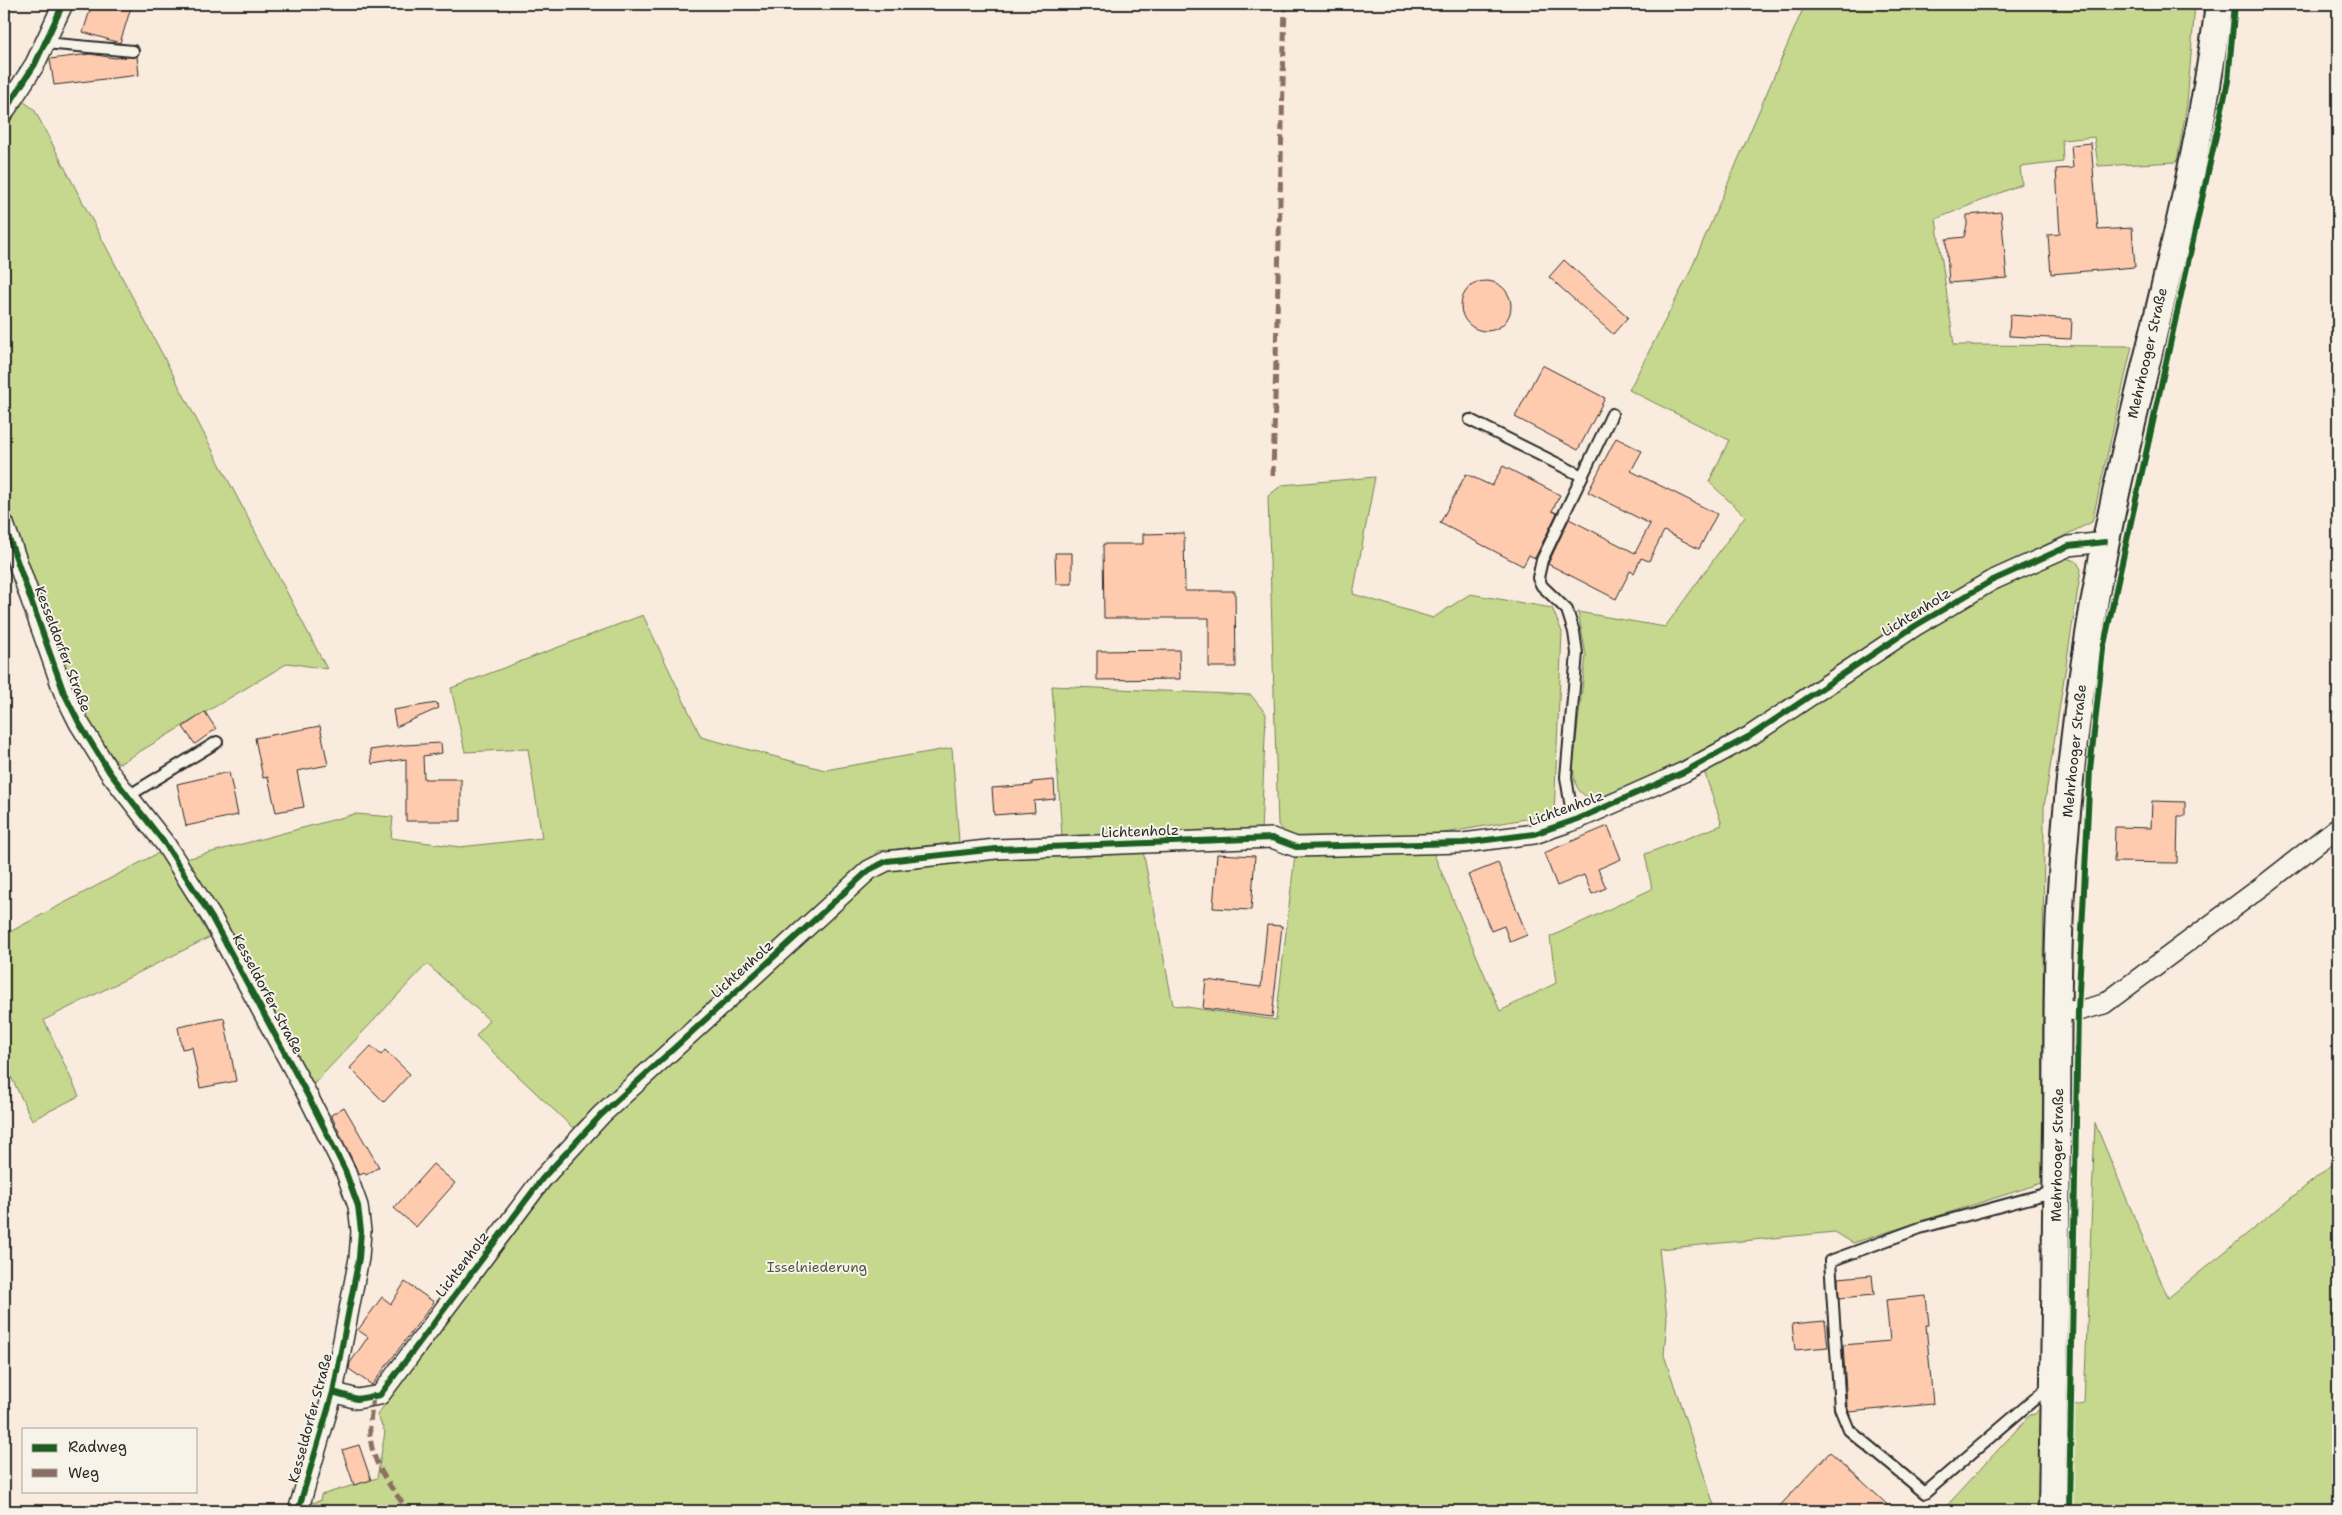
<svg xmlns="http://www.w3.org/2000/svg" width="2342" height="1515" font-family="'Shantell Sans',sans-serif">
<style>
.green{fill:#c5d88d;stroke:#78825c}
.building{fill:#ffcbaf;stroke:#2b2b2b}
.lines{fill:none;stroke-linecap:round;stroke-linejoin:round}
.lane-casing{stroke:#2b2b2b;stroke-width:14}
.street-casing{stroke:#2b2b2b;stroke-width:22}
.secondary-casing{stroke:#2b2b2b;stroke-width:30}
.lane{stroke:#f7f3e8;stroke-width:10}
.street{stroke:#f7f3e8;stroke-width:19}
.secondary{stroke:#f7f3e8;stroke-width:26}
.quiet{stroke:#8d6e63;stroke-width:5;stroke-dasharray:10 5;stroke-linecap:butt}
.cycleway-casing{stroke:#f7f3e8;stroke-width:9}
.cycleway{stroke:#1b5e20;stroke-width:6}
.labels{text-anchor:middle;stroke-width:4;stroke-linejoin:round;paint-order:stroke}
.street-label{font-size:14px;fill:#2b2b2b;stroke:#f7f3e8}
.park-label{font-size:14px;fill:#525644;stroke:#f7f3e8}
</style>
<rect width="100%" height="100%" fill="#f9ebdd"/>
<filter id="ink" filterUnits="userSpaceOnUse"><feTurbulence type="fractalNoise" baseFrequency=".02" numOctaves="2"/><feDisplacementMap in="SourceGraphic" scale="10" xChannelSelector="R" yChannelSelector="G"/><feConvolveMatrix kernelMatrix="1 2 1 2 8 2 1 2 1" color-interpolation-filters="sRGB"/></filter>
<g filter="url(#ink)">
<!-- green -->
<g class="green">
<path d="M 1805,4 L 2195,4 L 2187,104 L 2177,162 L 2098,166 L 2094,137 L 2062,140 L 2063,162 L 2020,167 L 2022,184 L 1936,219 L 1954,345 L 2132,346 L 2092,522 L 2021,557 L 1898,627 L 1750,728 L 1599,801 C 1577,795 1575,788 1573,766 L 1586,655 L 1578,612 L 1665,627 L 1745,516 L 1709,482 L 1729,440 L 1629,390 L 1689,274 Z"/>
<path d="M 21,100 L 34,109 L 327,669 L 288,663 L 119,764 L 93,734 L 71,692 L 4,500 L 4,118 Z"/>
<path d="M 1375,477 L 1353,594 L 1433,618 L 1470,594 L 1552,608 L 1562,632 L 1554,814 L 1439,834 L 1289,838 L 1278,825 L 1268,496 L 1282,485 Z"/>
<path d="M 2065,558 L 2076,561 L 2081,569 L 2044,807 L 2042,1183 L 1853,1243 L 1835,1232 L 1659,1249 L 1667,1318 L 1664,1355 L 1716,1511 L 308,1511 L 311,1503 L 320,1501 L 321,1495 L 377,1478 L 385,1432 L 377,1415 L 571,1159 L 677,1054 L 882,871 L 1026,853 L 1143,851 L 1173,1005 L 1276,1020 L 1295,854 L 1432,850 L 1500,1011 L 1556,983 L 1550,937 L 1652,889 L 1645,854 L 1722,825 L 1704,771 L 1945,618 L 2040,566 Z"/>
<path d="M 643,615 L 701,737 L 825,770 L 952,748 L 959,842 L 878,851 L 573,1128 L 476,1036 L 489,1020 L 427,964 L 309,1089 L 186,859 L 355,814 L 393,817 L 391,838 L 460,847 L 542,838 L 528,749 L 465,752 L 451,688 Z"/>
<path d="M 1052,686 L 1251,695 L 1266,714 L 1261,833 L 1062,837 Z"/>
<path d="M 160,852 L 210,937 L 44,1020 L 79,1096 L 32,1120 L 4,1062 L 4,935 Z"/>
<path d="M 2095,1123 L 2168,1298 L 2338,1160 L 2338,1511 L 1942,1511 L 2030,1415 L 2035,1414 L 2040,1408 L 2040,1413 L 2084,1404 Z"/>
</g>
<!-- building -->
<g class="building">
<path d="M 92,4 L 132,4 L 120,43 L 83,32 Z"/>
<path d="M 90,54 L 115,58 L 137,56 L 139,75 L 54,85 L 50,59 Z"/>
<path d="M 2091,143 L 2098,230 L 2132,228 L 2135,267 L 2051,274 L 2048,235 L 2060,234 L 2056,169 L 2073,168 L 2071,145 Z"/>
<path d="M 2001,212 L 2007,278 L 1949,283 L 1946,239 L 1964,237 L 1967,225 L 1967,215 Z"/>
<path d="M 1564,260 L 1628,317 L 1613,334 L 1549,277 Z"/>
<circle cx="1486" cy="306" r="25"/>
<path d="M 2010,315 L 2072,319 L 2071,339 L 2009,336 Z"/>
<path d="M 1542,365 L 1605,398 L 1578,450 L 1515,417 Z"/>
<path d="M 1616,438 L 1642,451 L 1631,471 L 1717,514 L 1699,549 L 1664,531 L 1649,561 L 1641,558 L 1634,573 L 1630,571 L 1616,599 L 1548,564 L 1569,519 L 1635,553 L 1650,524 L 1588,492 Z"/>
<path d="M 1503,466 L 1560,495 L 1552,511 L 1557,513 L 1535,558 L 1529,555 L 1523,566 L 1440,523 L 1466,474 L 1492,486 Z"/>
<path d="M 1184,533 L 1185,591 L 1235,591 L 1236,667 L 1209,667 L 1209,618 L 1104,618 L 1103,544 L 1143,544 L 1143,534 Z"/>
<path d="M 1055,553 L 1072,553 L 1072,584 L 1056,584 Z"/>
<path d="M 1179,650 L 1180,679 L 1097,680 L 1097,651 Z"/>
<path d="M 437,703 L 439,708 L 396,727 L 393,710 Z"/>
<path d="M 205,712 L 216,729 L 195,744 L 183,727 Z"/>
<path d="M 320,726 L 328,765 L 297,771 L 304,807 L 276,812 L 268,777 L 263,778 L 255,738 Z"/>
<path d="M 441,743 L 442,753 L 423,756 L 424,779 L 461,779 L 461,821 L 406,821 L 406,759 L 372,764 L 370,750 L 405,745 Z"/>
<path d="M 229,772 L 238,815 L 186,826 L 177,784 Z"/>
<path d="M 1054,780 L 1055,799 L 1034,801 L 1035,812 L 994,815 L 992,788 L 1032,785 L 1032,782 Z"/>
<path d="M 2152,801 L 2185,802 L 2185,816 L 2178,816 L 2177,863 L 2114,862 L 2115,827 L 2151,828 Z"/>
<path d="M 1608,826 L 1621,859 L 1598,869 L 1606,888 L 1592,894 L 1584,875 L 1557,886 L 1544,853 Z"/>
<path d="M 1217,854 L 1255,856 L 1251,910 L 1213,908 Z"/>
<path d="M 1498,863 L 1527,935 L 1510,942 L 1504,926 L 1491,931 L 1468,875 Z"/>
<path d="M 1267,925 L 1282,926 L 1272,1017 L 1203,1008 L 1206,980 L 1261,987 Z"/>
<path d="M 224,1018 L 236,1081 L 200,1088 L 192,1047 L 182,1049 L 178,1027 Z"/>
<path d="M 371,1046 L 381,1055 L 385,1050 L 410,1074 L 384,1102 L 350,1068 Z"/>
<path d="M 344,1107 L 379,1167 L 366,1175 L 364,1173 L 360,1175 L 357,1170 L 331,1115 Z"/>
<path d="M 433,1164 L 455,1183 L 416,1227 L 394,1208 Z"/>
<path d="M 1872,1275 L 1874,1295 L 1839,1298 L 1838,1278 Z"/>
<path d="M 405,1282 L 434,1302 L 372,1385 L 349,1369 L 350,1363 L 368,1337 L 358,1330 L 382,1297 L 391,1304 Z"/>
<path d="M 1926,1296 L 1929,1325 L 1926,1325 L 1933,1404 L 1849,1412 L 1847,1406 L 1843,1345 L 1890,1341 L 1886,1300 Z"/>
<path d="M 1825,1321 L 1828,1347 L 1795,1350 L 1792,1324 Z"/>
<path d="M 359,1445 L 371,1480 L 354,1485 L 342,1450 Z"/>
<path d="M 1830,1452 L 1845,1465 L 1894,1511 L 1775,1511 Z"/>
</g>
<g class="lines">
<defs>
<g id="lane">
<path d="M 45,43 L 133,51"/>
<path d="M 1470,420 L 1582,476"/>
<path d="M 128,796 L 217,742"/>
<path d="M 1578,819 L 1570,802 L 1566,777 L 1577,653 L 1574,632 L 1567,610 L 1542,586 L 1538,578 L 1542,560 L 1612,414"/>
<path d="M 2051,1385 L 1925,1493 L 1849,1430 L 1840,1408 L 1830,1261 L 1920,1228 L 2056,1191"/>
</g>
<g id="street">
<path d="M 4,112 L 35,64 L 63,4"/>
<path d="M 4,524 L 64,693 L 79,723 L 110,773 L 166,845 L 212,918 L 308,1096 L 345,1170 L 358,1206 L 361,1231 L 359,1258 L 333,1392 L 298,1511"/>
<path d="M 2058,1008 L 2078,1011 L 2104,1004 L 2264,885 L 2338,827"/>
<path d="M 333,1392 L 357,1399 L 380,1395 L 542,1179 L 601,1115 L 869,870 L 887,861 L 996,849 L 1272,838 L 1296,847 L 1463,843 L 1534,834 L 1578,819 L 1684,772 L 1750,736 L 1915,626 L 1991,581 L 2069,546 L 2105,542"/>
</g>
<path id="secondary" d="M 2052,1511 C 2054,1384 2056,1256 2057,1129 C 2058,1050 2056,970 2061,891 C 2066,810 2074,729 2087,648 C 2119,431 2193,221 2219,4"/>
</defs>
<!-- lane casing -->
<use href="#lane" class="lane-casing"/>
<!-- street casing -->
<use href="#street" class="street-casing"/>
<!-- secondary casing -->
<use href="#secondary" class="secondary-casing"/>
<!-- lane -->
<use href="#lane" class="lane"/>
<!-- street -->
<use href="#street" class="street"/>
<!-- secondary -->
<use href="#secondary" class="secondary"/>
<!-- quiet -->
<g class="quiet">
<path d="M 1273,476 L 1285,4"/>
<path d="M 373,1396 C 372,1409 369,1423 370,1435 C 372,1465 392,1489 409,1511"/>
</g>
<defs>
<g id="cycleway">
<path d="M 4,112 L 35,64 L 63,4"/>
<path d="M 4,524 L 64,693 L 79,723 L 110,773 L 166,845 L 212,918 L 308,1096 L 345,1170 L 358,1206 L 361,1231 L 359,1258 L 333,1392 L 298,1511"/>
<path d="M 333,1392 L 357,1399 L 380,1395 L 542,1179 L 601,1115 L 869,870 L 887,861 L 996,849 L 1272,838 L 1296,847 L 1463,843 L 1534,834 L 1578,819 L 1684,772 L 1750,736 L 1915,626 L 1991,581 L 2069,546 L 2105,542"/>
<path d="M 2069,1511 L 2078,1011 L 2090,770 L 2103,649 L 2228,81 L 2235,4"/>
</g>
</defs>
<!-- cycleway casing -->
<use href="#cycleway" class="cycleway-casing"/>
<!-- cycleway -->
<use href="#cycleway" class="cycleway"/>
</g>
</g>
<g class="labels">
<!-- street labels -->
<g class="street-label">
<text transform="translate(2147 353) rotate(-77)" y="5">Mehrhooger Straße</text>
<text transform="translate(1916 612) rotate(-32)" y="5">Lichtenholz</text>
<text transform="translate(63 649) rotate(69)" y="5">Kesseldorfer Straße</text>
<text transform="translate(2074 751) rotate(-84)" y="5">Mehrhooger Straße</text>
<text transform="translate(1566 808) rotate(-20)" y="5">Lichtenholz</text>
<text transform="translate(1140 831) rotate(-2)" y="5">Lichtenholz</text>
<text transform="translate(742 969) rotate(-42)" y="5">Lichtenholz</text>
<text transform="translate(268 994) rotate(62)" y="5">Kesseldorfer Straße</text>
<text transform="translate(2057 1155) rotate(-89)" y="5">Mehrhooger Straße</text>
<text transform="translate(462 1264) rotate(-53)" y="5">Lichtenholz</text>
<text transform="translate(310 1418) rotate(-75)" y="5">Kesseldorfer Straße</text>
</g>
<!-- park labels -->
<g class="park-label">
<text x="817" y="1272">Isselniederung</text>
</g>
</g>
<!-- margin -->
<rect width="2342" height="1515" fill="none" stroke="#f7f3e8" stroke-width="20"/>
<rect x="10" y="10" width="2322" height="1495" fill="none" stroke="#2b2b2b" stroke-width="2" filter="url(#ink)"/>
<!-- legend -->
<rect x="22" y="1428" width="175" height="65" fill="#f7f3e8" stroke="#a5a39c"/>
<rect x="32" y="1444" width="25" height="8" fill="#1b5e20" stroke="#a5a39c"/>
<text x="68" y="1452" font-size="15" fill="#2b2b2b">Radweg</text>
<rect x="32" y="1469" width="25" height="8" fill="#8d6e63" stroke="#a5a39c"/>
<text x="68" y="1478" font-size="15" fill="#2b2b2b">Weg</text>
</svg>
